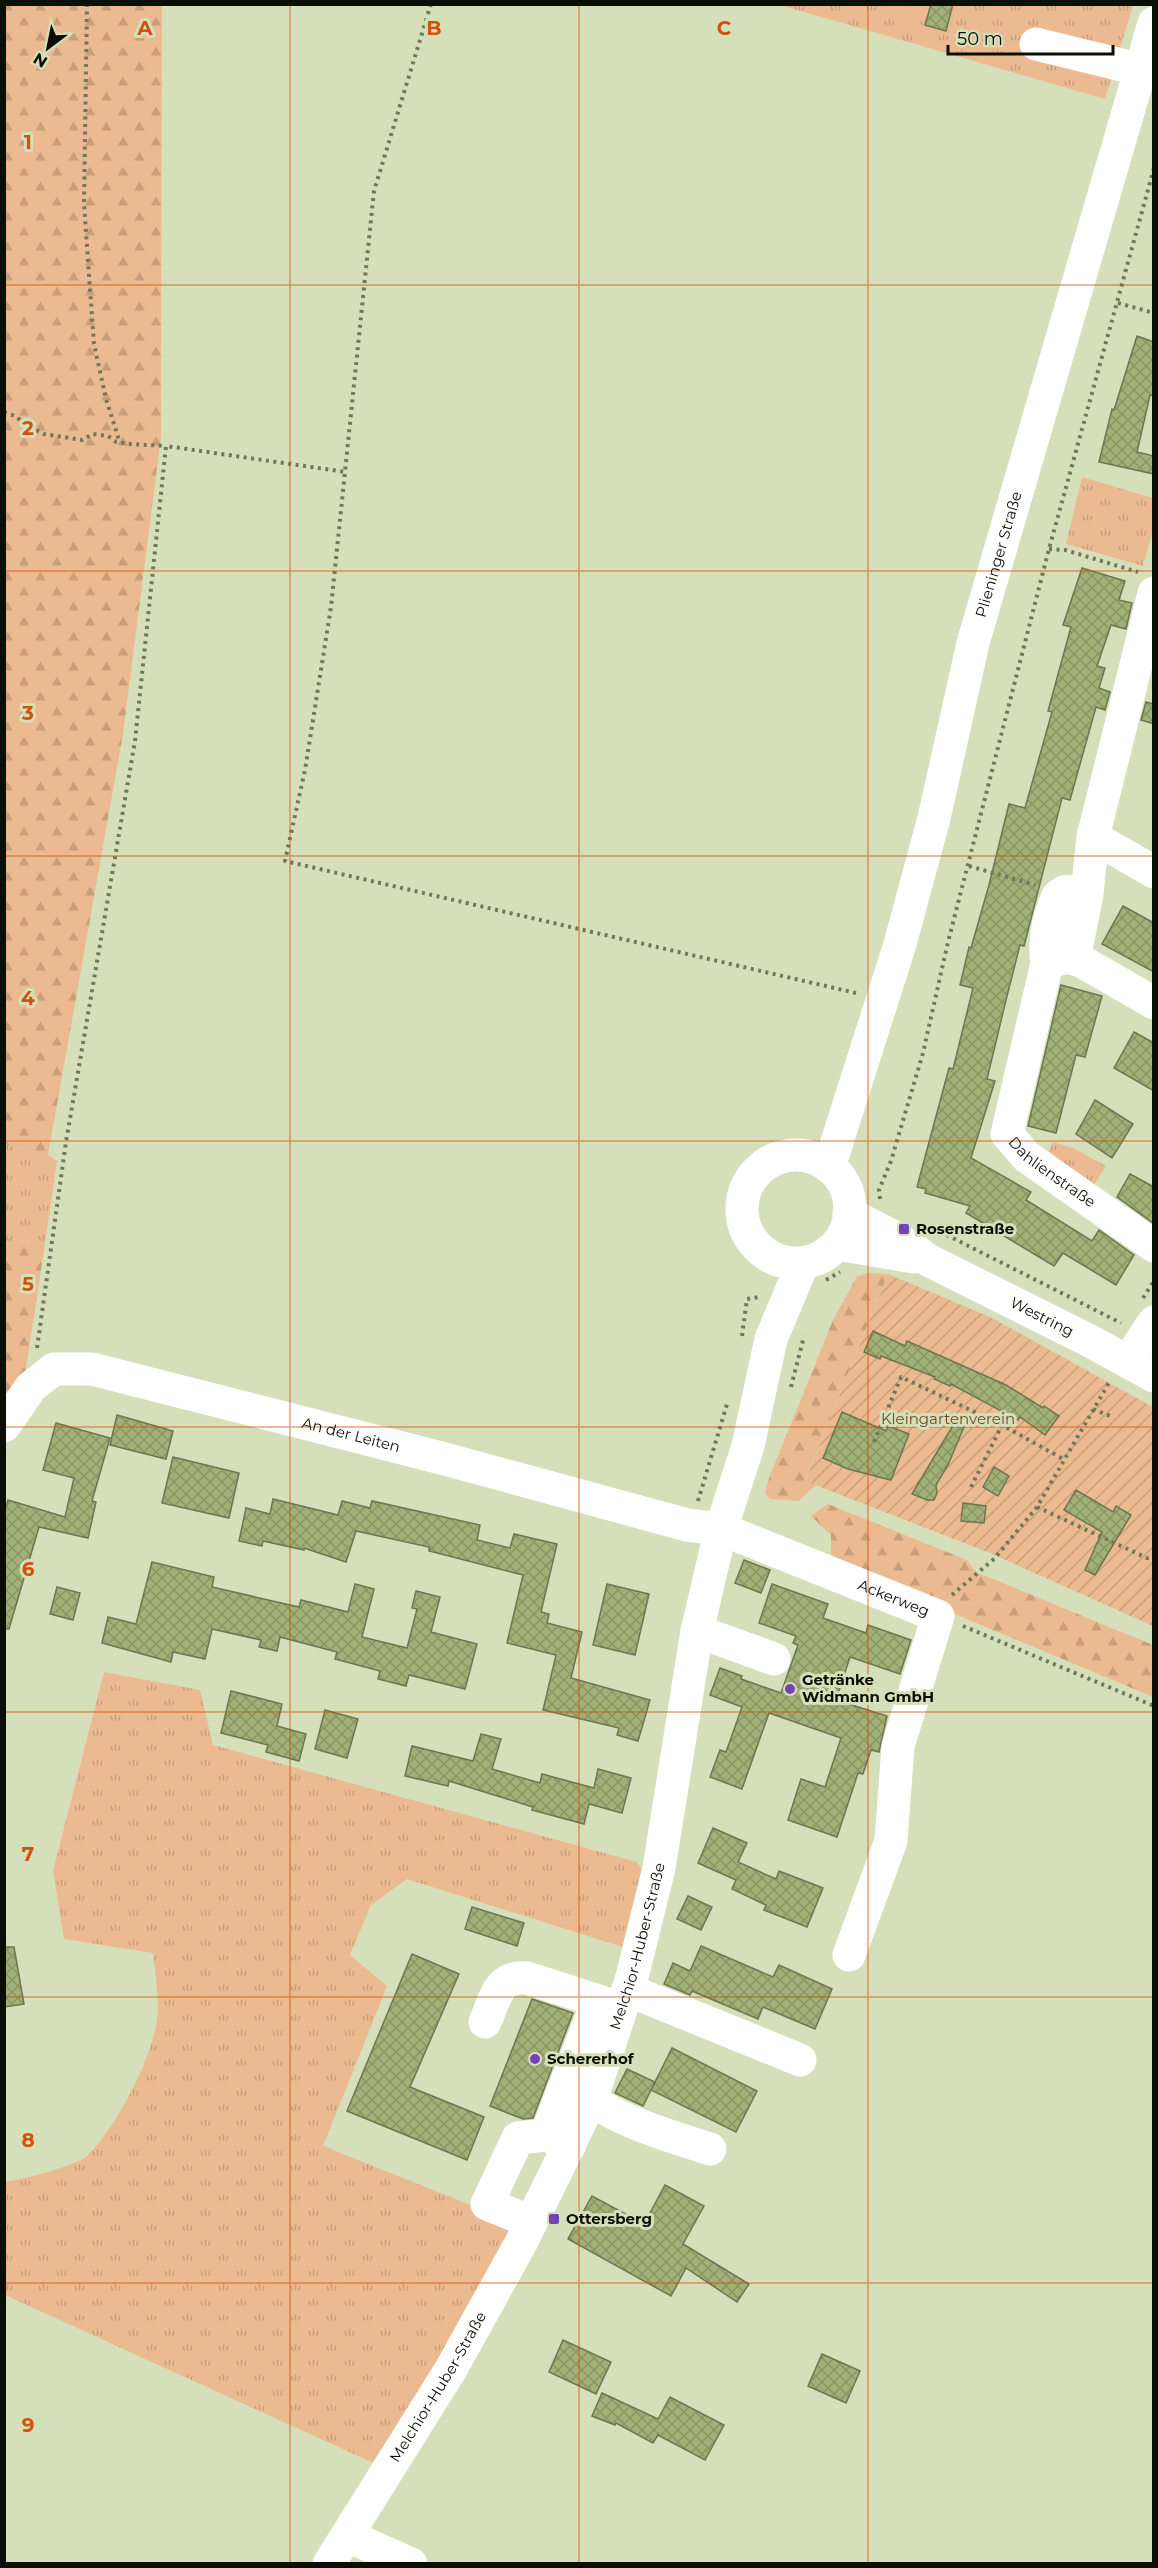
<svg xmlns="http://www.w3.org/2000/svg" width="1158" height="2568" font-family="Montserrat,sans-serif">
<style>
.grass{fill:url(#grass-tufts)}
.forest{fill:url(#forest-firs)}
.garden{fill:url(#garden-furrows)}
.pitch{fill:#ecba91}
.building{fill:url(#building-cross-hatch);stroke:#6c7653;stroke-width:1.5}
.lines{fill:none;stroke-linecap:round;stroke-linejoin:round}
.path{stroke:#70775f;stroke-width:4;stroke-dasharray:3 4.5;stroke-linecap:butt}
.minor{stroke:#fff;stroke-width:33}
.grid{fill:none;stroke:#d2520b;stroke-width:1.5;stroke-opacity:0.55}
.poi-dot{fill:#7640b7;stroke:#d5e0ba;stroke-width:2}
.labels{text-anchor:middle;stroke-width:6;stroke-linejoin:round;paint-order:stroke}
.street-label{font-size:15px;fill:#0a0e03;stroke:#d5e0ba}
.poi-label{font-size:15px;font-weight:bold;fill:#0a0e03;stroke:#d5e0ba;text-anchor:start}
.park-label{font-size:15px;fill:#774719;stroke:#d5e0ba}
.grid-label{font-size:20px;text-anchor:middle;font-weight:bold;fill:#d2520b;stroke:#d5e0ba;stroke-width:6;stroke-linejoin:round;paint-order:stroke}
</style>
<defs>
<pattern id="grass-tufts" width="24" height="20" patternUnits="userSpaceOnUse" patternTransform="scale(1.5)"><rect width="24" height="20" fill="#ecba91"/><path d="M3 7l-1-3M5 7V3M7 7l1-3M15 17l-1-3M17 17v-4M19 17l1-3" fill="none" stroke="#c99f7b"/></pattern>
<pattern id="forest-firs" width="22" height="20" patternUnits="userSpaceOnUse" patternTransform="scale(1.5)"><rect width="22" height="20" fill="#ecba91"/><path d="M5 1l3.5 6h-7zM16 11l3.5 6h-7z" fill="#c99f7b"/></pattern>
<pattern id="garden-furrows" width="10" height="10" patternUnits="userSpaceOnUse" patternTransform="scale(1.5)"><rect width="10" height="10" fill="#ecba91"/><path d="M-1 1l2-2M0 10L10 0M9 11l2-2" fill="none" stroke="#c99f7b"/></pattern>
<pattern id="building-cross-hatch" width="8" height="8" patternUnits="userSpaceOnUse" patternTransform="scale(1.5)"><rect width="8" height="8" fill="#a1b076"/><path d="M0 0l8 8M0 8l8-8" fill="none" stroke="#899664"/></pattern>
</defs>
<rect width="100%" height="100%" fill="#d5e0ba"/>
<!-- grass -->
<g class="grass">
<path d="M 780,5 L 1133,5 L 1105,99 Z"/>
<path d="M 1082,477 L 1153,498 L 1153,531 L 1143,566 L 1066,544 Z"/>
<path d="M 1053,1142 L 1073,1148 L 1106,1166 L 1089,1193 L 1045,1162 Z"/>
<path d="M 4,1144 L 48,1155 L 57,1161 L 45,1244 L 5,1238 Z"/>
<path d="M 104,1672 L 200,1690 L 213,1745 L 637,1862 L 642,1870 L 626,1948 L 407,1879 L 371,1905 L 350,1955 L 387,1986 L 323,2146 L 513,2222 L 509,2236 L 380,2466 L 5,2295 L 4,2182 C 21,2180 76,2166 87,2156 C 117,2127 158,2049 158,2008 C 158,1990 155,1971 153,1953 L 64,1939 L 53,1871 Z"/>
</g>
<!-- forest -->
<g class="forest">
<path d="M 4,5 L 162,5 L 161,437 L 123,734 L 48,1155 L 4,1144 Z"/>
<path d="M 5,1238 L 45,1244 L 25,1375 L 5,1401 Z"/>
<path d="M 869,1273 L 888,1274 L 805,1480 L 816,1485 L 799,1501 L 770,1499 L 765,1493 L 769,1478 L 833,1320 L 857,1276 Z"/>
<path d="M 828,1504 L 967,1560 L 976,1572 L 1153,1645 L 1153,1697 L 831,1562 L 831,1535 L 811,1516 Z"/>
</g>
<!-- garden -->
<path class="garden" d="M 888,1274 L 990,1317 L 1153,1407 L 1153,1626 L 990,1553 L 805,1481 Z"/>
<!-- pitch -->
<path class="pitch" d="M 883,5 L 925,5 L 922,16 Z"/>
<!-- building -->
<g class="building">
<path d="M 931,4 L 953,4 L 946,31 L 925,25 Z"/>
<path d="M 1137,336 L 1154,342 L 1154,396 L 1150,395 L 1137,452 L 1154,456 L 1154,474 L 1099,462 L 1112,409 L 1114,410 Z"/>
<path d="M 1082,568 L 1125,581 L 1119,600 L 1132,603 L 1126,629 L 1111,625 L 1097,666 L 1105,668 L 1099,688 L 1110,692 L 1105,710 L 1096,707 L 1070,800 L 1062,798 L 1024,946 L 1020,945 L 1007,996 L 987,1079 L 995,1081 L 971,1158 L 1031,1192 L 1026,1200 L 1092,1241 L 1099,1230 L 1134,1255 L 1116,1285 L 1063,1253 L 1054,1266 L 966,1213 L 970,1206 L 925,1193 L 926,1189 L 917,1187 L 949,1068 L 953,1069 L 973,988 L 960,985 L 969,947 L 971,948 L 989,885 L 1009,804 L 1025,808 L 1052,712 L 1048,711 L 1071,627 L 1063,625 Z"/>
<path d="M 1146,702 L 1154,704 L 1154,724 L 1141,720 Z"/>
<path d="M 1123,906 L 1154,923 L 1154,972 L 1102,944 Z"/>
<path d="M 1061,985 L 1102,996 L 1085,1057 L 1076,1055 L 1056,1133 L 1028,1126 Z"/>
<path d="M 1134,1032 L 1154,1043 L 1154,1091 L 1114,1068 Z"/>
<path d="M 1095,1100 L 1133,1124 L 1112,1158 L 1076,1134 Z"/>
<path d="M 1130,1174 L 1154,1187 L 1153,1223 L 1117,1197 Z"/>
<path d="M 873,1331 L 905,1346 L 907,1341 L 1006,1385 L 1043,1408 L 1044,1406 L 1059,1416 L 1045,1435 L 1020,1417 L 1018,1420 L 951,1384 L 950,1386 L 934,1379 L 935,1377 L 881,1356 L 880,1359 L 864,1352 Z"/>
<path d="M 842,1412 L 886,1431 L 888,1426 L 909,1434 L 891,1480 L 848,1469 L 823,1458 Z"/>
<path d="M 117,1415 L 173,1431 L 166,1459 L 110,1445 Z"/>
<path d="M 958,1417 L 966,1422 L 948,1465 L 936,1485 L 937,1493 L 934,1500 L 927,1500 L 912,1494 Z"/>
<path d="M 56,1423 L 110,1438 L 92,1501 L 96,1502 L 88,1538 L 39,1527 L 9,1629 L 4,1629 L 4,1513 L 8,1500 L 65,1517 L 74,1478 L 43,1470 Z"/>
<path d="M 173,1457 L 239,1473 L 229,1518 L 162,1503 Z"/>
<path d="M 994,1467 L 1009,1476 L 998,1496 L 983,1487 Z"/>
<path d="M 1076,1490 L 1113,1512 L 1116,1506 L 1131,1515 L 1095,1575 L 1085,1570 L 1102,1532 L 1064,1510 Z"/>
<path d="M 273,1499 L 338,1515 L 342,1501 L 370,1508 L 372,1501 L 480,1525 L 477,1540 L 510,1548 L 514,1534 L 557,1544 L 541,1612 L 549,1614 L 547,1623 L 582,1632 L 571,1678 L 650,1700 L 638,1741 L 617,1735 L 619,1728 L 543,1710 L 556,1655 L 507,1643 L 523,1575 L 429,1551 L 429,1547 L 356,1531 L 346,1562 L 304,1548 L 304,1550 L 263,1541 L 262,1546 L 239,1541 L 246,1508 L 270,1514 Z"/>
<path d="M 963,1503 L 986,1506 L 984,1523 L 961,1521 Z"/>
<path d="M 744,1560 L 770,1570 L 761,1593 L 735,1583 Z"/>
<path d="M 152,1562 L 214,1577 L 212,1587 L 299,1607 L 301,1600 L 348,1612 L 355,1584 L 374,1589 L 362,1637 L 407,1648 L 417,1609 L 412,1608 L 416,1591 L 440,1597 L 431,1632 L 477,1644 L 465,1689 L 409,1675 L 406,1686 L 378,1679 L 380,1671 L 335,1659 L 337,1652 L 280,1637 L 277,1651 L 259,1647 L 261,1640 L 212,1629 L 205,1659 L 173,1652 L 171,1662 L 102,1643 L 108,1617 L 136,1624 Z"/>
<path d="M 607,1584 L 649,1594 L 635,1655 L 593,1645 Z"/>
<path d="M 772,1584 L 828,1604 L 823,1618 L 866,1633 L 868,1625 L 911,1640 L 900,1674 L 850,1657 L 836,1700 L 887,1716 L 879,1752 L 871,1750 L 863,1774 L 858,1773 L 837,1837 L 788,1820 L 801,1779 L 825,1787 L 841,1738 L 769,1713 L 742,1789 L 710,1777 L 720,1750 L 726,1752 L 742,1707 L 710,1695 L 720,1668 L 742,1676 L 741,1679 L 781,1693 L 798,1645 L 793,1643 L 796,1636 L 759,1623 Z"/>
<path d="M 57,1587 L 80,1593 L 73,1620 L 50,1614 Z"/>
<path d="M 231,1691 L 282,1704 L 277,1726 L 306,1734 L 299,1761 L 266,1752 L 268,1745 L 221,1733 Z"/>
<path d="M 325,1710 L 358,1719 L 347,1758 L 315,1749 Z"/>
<path d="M 481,1734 L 501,1739 L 492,1769 L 540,1783 L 542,1774 L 594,1788 L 598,1769 L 631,1778 L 622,1813 L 589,1804 L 584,1824 L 532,1810 L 533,1807 L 449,1781 L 448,1786 L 405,1776 L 412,1746 L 473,1761 Z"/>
<path d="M 713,1828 L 747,1843 L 738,1862 L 776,1879 L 779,1871 L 823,1888 L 807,1927 L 764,1910 L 766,1905 L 732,1889 L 736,1880 L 698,1863 Z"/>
<path d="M 688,1896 L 712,1907 L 701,1930 L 677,1919 Z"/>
<path d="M 472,1907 L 524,1923 L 517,1946 L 465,1929 Z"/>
<path d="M 701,1946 L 773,1977 L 779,1965 L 832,1989 L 815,2029 L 763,2007 L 758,2019 L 692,1991 L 690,1995 L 664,1984 L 673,1963 L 690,1971 Z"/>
<path d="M 4,1947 L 14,1947 L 24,2004 L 4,2007 Z"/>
<path d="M 412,1954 L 459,1974 L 410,2087 L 484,2117 L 467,2160 L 347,2111 Z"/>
<path d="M 532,1999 L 573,2013 L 533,2118 L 523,2119 L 490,2106 Z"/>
<path d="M 672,2048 L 757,2091 L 736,2132 L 651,2090 Z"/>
<path d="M 627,2069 L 655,2082 L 643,2106 L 615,2093 Z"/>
<path d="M 665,2185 L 704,2206 L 683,2244 L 749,2284 L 737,2302 L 686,2268 L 671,2296 L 568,2239 L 592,2196 L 644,2224 Z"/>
<path d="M 563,2340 L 611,2362 L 596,2394 L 549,2372 Z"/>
<path d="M 822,2354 L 860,2371 L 846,2403 L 808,2386 Z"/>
<path d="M 602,2393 L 658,2419 L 670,2397 L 724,2425 L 705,2460 L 658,2435 L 653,2443 L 616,2423 L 615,2425 L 592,2416 Z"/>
</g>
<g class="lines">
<!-- path -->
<g class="path">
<path d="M 87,4 L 84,203 L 89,275 L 94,344 L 106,399 L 120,443"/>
<path d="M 431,4 L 374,191 L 331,607 L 305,770 L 285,861 L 856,993"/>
<path d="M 1118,303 L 1154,313"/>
<path d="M 4,412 L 15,416 L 31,428 L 44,434 L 82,440 L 93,434 L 108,436 L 116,442 L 131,444 L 166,446"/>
<path d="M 1049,549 L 1065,550 L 1138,572"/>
<path d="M 969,866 L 1035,885"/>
<path d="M 880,1199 L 879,1190 L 891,1161 L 923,1053 L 948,942 L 1049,549 L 1154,168"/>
<path d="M 933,1228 L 1121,1323"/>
<path d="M 826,1280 L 840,1272"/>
<path d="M 1143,1298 L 1154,1281"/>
<path d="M 742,1336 L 747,1299 L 759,1297"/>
<path d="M 37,1348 L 66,1142 L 135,741 L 166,446 L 346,472"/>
<path d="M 791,1387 L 804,1336"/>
<path d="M 1093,1409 L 1110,1416"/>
<path d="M 874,1442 L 901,1377 L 1002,1425 L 1065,1460"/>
<path d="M 971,1487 L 1002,1425"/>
<path d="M 698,1501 L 727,1404"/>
<path d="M 1037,1507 L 1147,1558 L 1154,1558"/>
<path d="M 952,1595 L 995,1558 L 1037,1507 L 1110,1381"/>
<path d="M 963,1626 L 1154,1706"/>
</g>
<!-- minor -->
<g class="minor">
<path d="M 1036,44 L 1154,73"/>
<path id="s1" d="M 1154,593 L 1093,837 L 1087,894 L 1077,944 L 1067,957 L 1047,963 L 1007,1134 L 1027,1157 L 1154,1246"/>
<path d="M 1093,837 L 1154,872"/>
<path d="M 1067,957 L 1081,961 L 1154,1003"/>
<path d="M 1047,963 C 1043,939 1048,918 1058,896 L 1064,892 L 1087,890"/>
<circle cx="796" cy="1209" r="54"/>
<path id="s2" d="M 829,1167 L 900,944 L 934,818 L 973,643 L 1154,23"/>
<path id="s3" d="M 849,1214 L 898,1239 L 930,1261 L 1090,1341 L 1154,1376"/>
<path d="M 837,1244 L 914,1257"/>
<path d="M 1128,1361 L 1154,1322"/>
<path id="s4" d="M 4,1426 L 31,1387 L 54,1369 L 92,1369 L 445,1459 L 687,1525 L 721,1529 L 938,1616 L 898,1746 L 891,1841 L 849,1955"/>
<path d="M 697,1631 L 774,1659"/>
<path d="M 628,1990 L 800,2060"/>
<path d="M 485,2022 C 495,2000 497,1975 527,1978 L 620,2008"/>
<path d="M 591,2100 C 626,2124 670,2136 710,2149"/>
<path d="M 570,2145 L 546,2135 L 598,2001"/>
<path d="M 531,2222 L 487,2204 L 518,2138 L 546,2135"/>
<path d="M 348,2536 L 411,2564"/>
<path id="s5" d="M 329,2564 L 451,2369 L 522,2241 L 591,2100 L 632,1977 L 659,1868 L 697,1631 L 721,1529 L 748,1446 L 771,1339 L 803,1263"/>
</g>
</g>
<!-- grid -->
<path class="grid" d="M 290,4 L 290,2564M 579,4 L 579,2564M 868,4 L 868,2564M 4,285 L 1154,285M 4,571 L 1154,571M 4,856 L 1154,856M 4,1141 L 1154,1141M 4,1427 L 1154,1427M 4,1712 L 1154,1712M 4,1997 L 1154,1997M 4,2283 L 1154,2283"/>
<!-- markers -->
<g class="poi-dot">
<rect x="898" y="1223" width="12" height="12" rx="3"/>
<circle cx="790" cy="1689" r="6"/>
<circle cx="535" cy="2059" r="6"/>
<rect x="548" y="2213" width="12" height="12" rx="3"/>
</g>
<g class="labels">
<!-- street labels -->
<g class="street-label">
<text dy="5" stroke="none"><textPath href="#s2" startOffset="636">Plieninger Straße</textPath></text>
<text dy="5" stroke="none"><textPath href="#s1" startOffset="632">Dahlienstraße</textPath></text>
<text dy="5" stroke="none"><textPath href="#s3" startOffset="219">Westring</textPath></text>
<text dy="5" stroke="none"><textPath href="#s4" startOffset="382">An der Leiten</textPath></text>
<text dy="5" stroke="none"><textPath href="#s4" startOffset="950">Ackerweg</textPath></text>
<text dy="5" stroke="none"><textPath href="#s5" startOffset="694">Melchior-Huber-Straße</textPath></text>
<text dy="5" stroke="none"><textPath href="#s5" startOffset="208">Melchior-Huber-Straße</textPath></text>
</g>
<!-- poi labels -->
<g class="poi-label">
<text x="916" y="1234">Rosenstraße</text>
<text x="802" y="1685">Getränke<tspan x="802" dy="17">Widmann GmbH</tspan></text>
<text x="547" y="2064">Schererhof</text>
<text x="566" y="2224">Ottersberg</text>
</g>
<!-- park labels -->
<g class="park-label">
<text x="948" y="1424">Kleingartenverein</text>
</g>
</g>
<g class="grid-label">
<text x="145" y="35">A</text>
<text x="434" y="35">B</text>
<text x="724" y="35">C</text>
<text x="28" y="149">1</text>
<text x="28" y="435">2</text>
<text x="28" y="720">3</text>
<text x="28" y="1005">4</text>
<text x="28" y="1291">5</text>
<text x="28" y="1576">6</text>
<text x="28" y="1861">7</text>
<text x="28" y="2147">8</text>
<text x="28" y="2432">9</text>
</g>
<!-- border -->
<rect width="1158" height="2568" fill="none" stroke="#0a0e03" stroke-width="12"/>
<!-- north arrow -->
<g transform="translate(48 48) rotate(212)" stroke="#d5e0ba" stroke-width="4.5" paint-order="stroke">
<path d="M0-4.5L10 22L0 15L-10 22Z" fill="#0a0e03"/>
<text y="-9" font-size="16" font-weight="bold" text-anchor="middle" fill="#0a0e03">N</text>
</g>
<!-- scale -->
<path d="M948 45v9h165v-9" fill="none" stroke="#0a0e03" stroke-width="3"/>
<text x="957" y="45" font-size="18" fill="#0a0e03" stroke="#d5e0ba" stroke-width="4.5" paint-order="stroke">50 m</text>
</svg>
